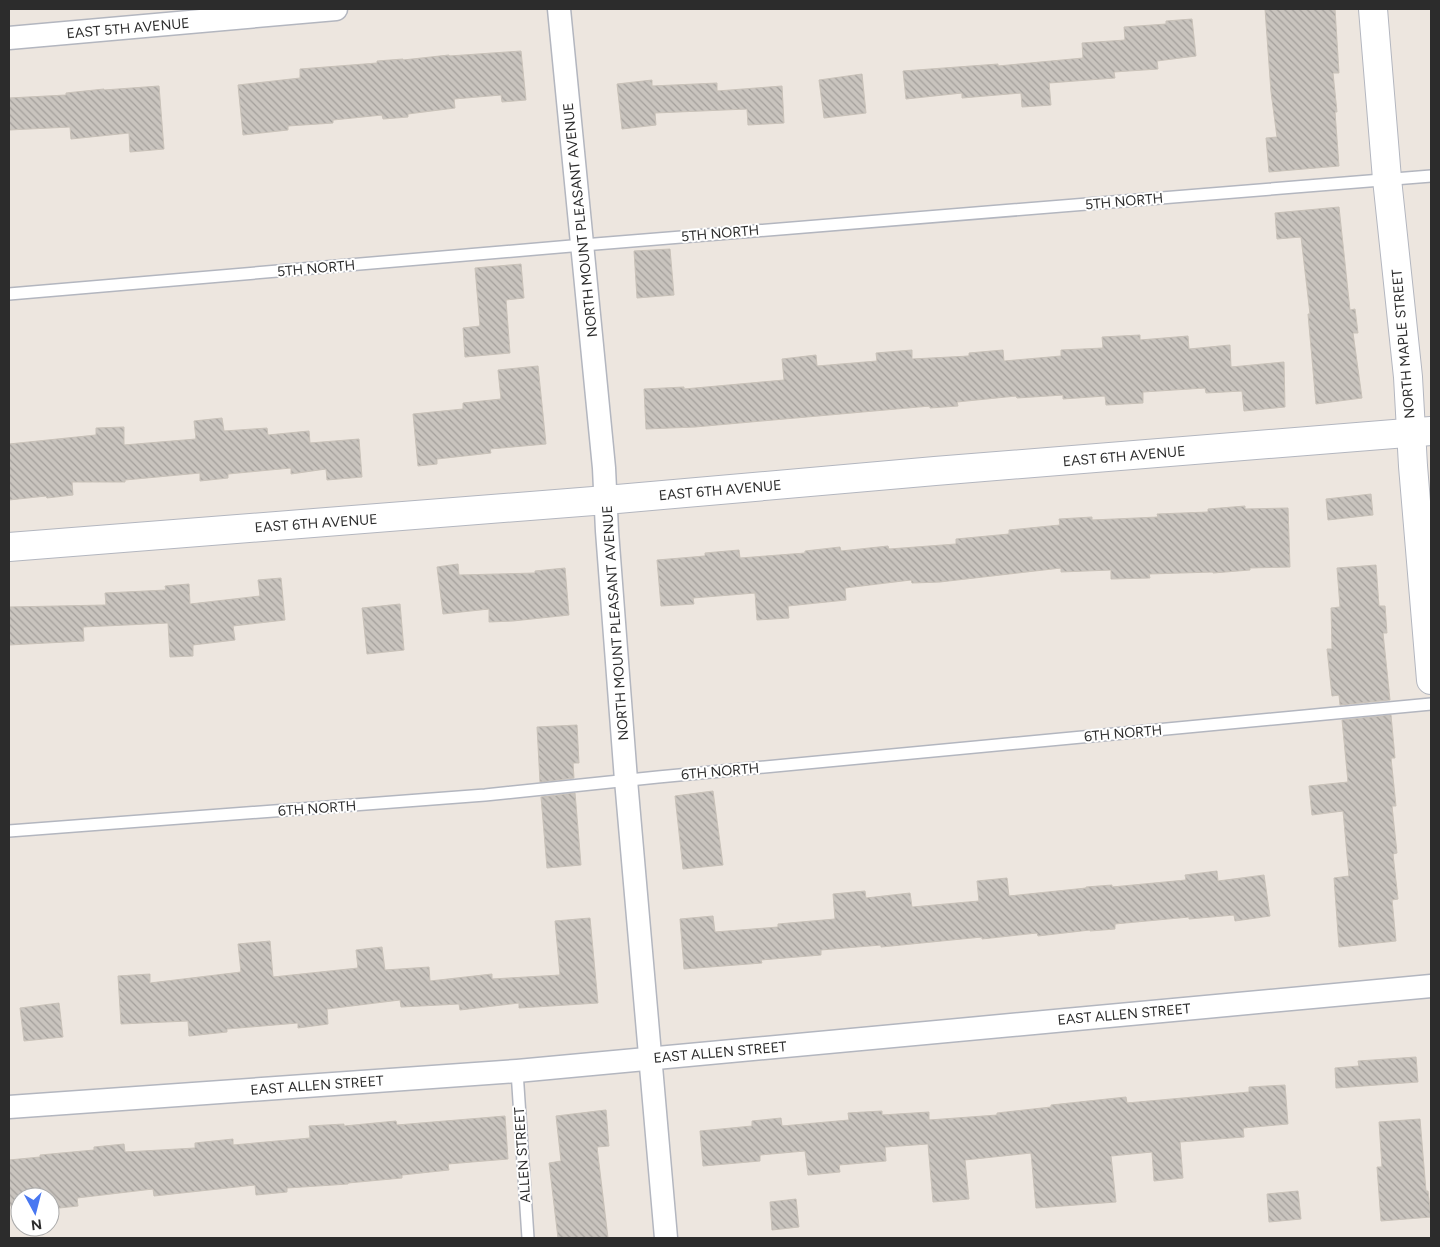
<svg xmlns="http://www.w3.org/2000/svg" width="1440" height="1247" font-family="Figtree,sans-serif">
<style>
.building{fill:url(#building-back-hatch);stroke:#c9c2b9}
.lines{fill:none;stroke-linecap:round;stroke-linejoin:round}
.service-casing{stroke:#b3b6bf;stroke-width:14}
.minor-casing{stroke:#b3b6bf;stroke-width:25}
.tertiary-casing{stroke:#b3b6bf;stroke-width:30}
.service{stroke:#fff;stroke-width:11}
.minor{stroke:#fff;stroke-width:22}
.tertiary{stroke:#fff;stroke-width:28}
.labels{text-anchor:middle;stroke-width:4;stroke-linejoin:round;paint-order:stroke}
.street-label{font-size:14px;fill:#2c2c2c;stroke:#fff}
</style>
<defs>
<pattern id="building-back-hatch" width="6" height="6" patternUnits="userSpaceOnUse" patternTransform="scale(1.25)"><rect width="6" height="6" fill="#c9c4be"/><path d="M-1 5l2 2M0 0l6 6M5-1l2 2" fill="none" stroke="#a39f9b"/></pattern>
</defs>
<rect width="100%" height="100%" fill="#ede6df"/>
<!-- building -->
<g class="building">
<path d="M 1265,9 L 1335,9 L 1339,73 L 1333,73 L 1337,112 L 1335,112 L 1339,166 L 1269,172 L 1266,138 L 1277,137 L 1271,92 Z"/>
<path d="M 1192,19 L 1196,56 L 1157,61 L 1158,69 L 1114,72 L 1115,78 L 1049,83 L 1051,105 L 1022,107 L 1021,93 L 962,98 L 962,93 L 906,99 L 903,71 L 998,64 L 998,66 L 1083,58 L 1082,43 L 1125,40 L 1124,27 L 1166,24 L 1166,21 Z"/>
<path d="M 521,51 L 526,100 L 502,102 L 501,95 L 454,99 L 455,108 L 408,114 L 408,117 L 383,119 L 382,115 L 333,120 L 333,123 L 288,126 L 288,130 L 243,135 L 238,85 L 300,78 L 300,69 L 377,63 L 377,61 L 403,59 L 403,60 L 449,55 L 449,56 Z"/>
<path d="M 862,74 L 866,113 L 824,118 L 819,80 Z"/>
<path d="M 652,80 L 652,86 L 717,83 L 717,91 L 782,86 L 784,123 L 748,125 L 747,109 L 655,113 L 656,125 L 622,129 L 617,84 Z"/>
<path d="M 159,86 L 164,149 L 130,152 L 129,133 L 71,139 L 70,127 L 9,130 L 9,98 L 66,95 L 66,93 L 104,89 L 104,90 Z"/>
<path d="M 1339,207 L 1350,310 L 1355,309 L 1358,333 L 1353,333 L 1362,398 L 1316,404 L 1308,314 L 1310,314 L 1301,237 L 1277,239 L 1275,213 Z"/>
<path d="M 670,249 L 674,295 L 637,298 L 634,251 Z"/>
<path d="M 521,264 L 524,298 L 506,300 L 510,353 L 465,357 L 463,328 L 480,326 L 475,268 Z"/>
<path d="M 1140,335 L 1140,340 L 1188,336 L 1189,349 L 1230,345 L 1231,367 L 1284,362 L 1285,407 L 1244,411 L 1242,391 L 1206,393 L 1205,388 L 1143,392 L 1143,403 L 1106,405 L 1105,396 L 1063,399 L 1063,395 L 1017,398 L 1016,396 L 957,402 L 958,406 L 930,408 L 930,406 L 695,427 L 646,429 L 644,389 L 684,387 L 684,389 L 784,380 L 782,359 L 816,355 L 817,366 L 877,361 L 876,353 L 912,350 L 912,359 L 969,356 L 969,353 L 1003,350 L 1004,361 L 1061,356 L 1061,350 L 1103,348 L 1102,337 Z"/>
<path d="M 538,366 L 546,444 L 490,449 L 491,453 L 437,459 L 437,464 L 418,466 L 413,414 L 463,409 L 463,403 L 501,399 L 498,370 Z"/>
<path d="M 222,418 L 224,431 L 267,428 L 268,435 L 309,431 L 310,443 L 359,439 L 362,477 L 327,480 L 326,469 L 291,474 L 291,468 L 228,474 L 228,478 L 200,481 L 200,473 L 125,480 L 125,482 L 72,482 L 73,495 L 47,498 L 46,496 L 9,500 L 9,444 L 96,435 L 96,428 L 124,427 L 124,445 L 196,439 L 194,421 Z"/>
<path d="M 1371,494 L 1373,515 L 1328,520 L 1326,499 Z"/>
<path d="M 1245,506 L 1245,509 L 1288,508 L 1290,567 L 1250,568 L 1250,570 L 1213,573 L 1213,572 L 1149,574 L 1150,578 L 1111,579 L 1111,570 L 1061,572 L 1061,568 L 940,582 L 912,583 L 911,580 L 845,588 L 846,600 L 788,606 L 789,618 L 757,620 L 755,593 L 693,598 L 694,604 L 661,606 L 657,560 L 705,556 L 705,553 L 739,550 L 740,558 L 805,553 L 805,551 L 840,547 L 841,551 L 888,546 L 889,549 L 956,544 L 956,539 L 1009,534 L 1009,530 L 1060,525 L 1059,519 L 1092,517 L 1092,520 L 1158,517 L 1157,514 L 1208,512 L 1208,509 Z"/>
<path d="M 458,564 L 459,575 L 535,573 L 535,571 L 565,568 L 569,615 L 513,621 L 489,622 L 489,609 L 443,614 L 437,567 Z"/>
<path d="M 1376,565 L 1379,606 L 1385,606 L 1387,633 L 1383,633 L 1390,700 L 1340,705 L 1339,695 L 1332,696 L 1327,649 L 1332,649 L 1331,608 L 1340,607 L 1337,568 Z"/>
<path d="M 281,578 L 285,620 L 233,626 L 235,640 L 193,645 L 193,656 L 170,657 L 168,623 L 83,627 L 84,641 L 9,645 L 9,607 L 106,605 L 105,593 L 166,590 L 165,586 L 189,584 L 190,604 L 260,596 L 258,580 Z"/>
<path d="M 400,604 L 404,650 L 367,654 L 362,608 Z"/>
<path d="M 1391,715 L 1395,758 L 1391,758 L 1396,806 L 1392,806 L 1397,853 L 1393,854 L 1398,899 L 1392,900 L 1396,941 L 1339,947 L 1334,878 L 1349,876 L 1343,811 L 1312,815 L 1309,786 L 1348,782 L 1342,720 Z"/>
<path d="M 577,725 L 579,763 L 573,763 L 574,778 L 540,782 L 537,727 Z"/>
<path d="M 713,791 L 723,865 L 683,869 L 675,796 Z"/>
<path d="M 575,793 L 581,865 L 547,868 L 541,797 Z"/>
<path d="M 1217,871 L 1218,881 L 1264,875 L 1270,916 L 1235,921 L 1234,915 L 1189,919 L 1189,917 L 1115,924 L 1115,929 L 1090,931 L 1090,930 L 1038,936 L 1037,933 L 982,939 L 982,937 L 881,947 L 881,945 L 821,950 L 821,955 L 761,960 L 762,963 L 684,969 L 680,919 L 713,916 L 715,932 L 778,927 L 778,924 L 835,919 L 833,894 L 865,891 L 866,898 L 910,893 L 912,907 L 979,901 L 977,881 L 1007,878 L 1009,896 L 1086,888 L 1086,887 L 1112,885 L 1112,887 L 1186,880 L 1185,875 Z"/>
<path d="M 590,918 L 598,1003 L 519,1008 L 519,1003 L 460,1010 L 459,1004 L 401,1007 L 400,1000 L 327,1009 L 328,1024 L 298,1028 L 298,1023 L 227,1029 L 227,1032 L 189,1036 L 188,1021 L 121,1024 L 118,976 L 150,974 L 150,983 L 241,972 L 238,944 L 270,941 L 273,977 L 358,968 L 356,950 L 382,947 L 385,970 L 429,967 L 430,981 L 492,974 L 492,979 L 560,975 L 555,921 Z"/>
<path d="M 59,1003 L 63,1037 L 24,1041 L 20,1008 Z"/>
<path d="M 1416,1057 L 1418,1082 L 1336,1088 L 1335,1068 L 1359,1066 L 1358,1061 Z"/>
<path d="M 1285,1085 L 1288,1124 L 1243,1128 L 1244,1137 L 1180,1142 L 1183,1178 L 1154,1181 L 1152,1152 L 1111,1156 L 1116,1202 L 1036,1208 L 1031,1153 L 965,1160 L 969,1199 L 933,1202 L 928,1144 L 885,1147 L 886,1161 L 839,1165 L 840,1172 L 808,1175 L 805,1151 L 760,1155 L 760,1161 L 703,1166 L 700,1131 L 752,1126 L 752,1121 L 781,1118 L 782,1126 L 849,1120 L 848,1113 L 882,1111 L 882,1115 L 929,1112 L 929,1120 L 997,1115 L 997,1113 L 1051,1107 L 1051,1105 L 1126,1097 L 1127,1103 L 1249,1092 L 1249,1087 Z"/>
<path d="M 606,1110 L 609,1146 L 597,1147 L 608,1238 L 558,1238 L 549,1163 L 561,1161 L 556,1116 Z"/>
<path d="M 505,1116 L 508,1159 L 448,1164 L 449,1170 L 402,1175 L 402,1178 L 348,1183 L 348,1184 L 287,1188 L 287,1192 L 256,1195 L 255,1185 L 154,1196 L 153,1189 L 77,1198 L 78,1206 L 50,1209 L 50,1197 L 20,1197 L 20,1205 L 9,1206 L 9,1160 L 40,1157 L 40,1155 L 94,1150 L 94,1147 L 124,1144 L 125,1152 L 195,1148 L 195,1143 L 233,1139 L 233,1145 L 310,1138 L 309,1126 L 344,1124 L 344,1126 L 396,1121 L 397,1125 Z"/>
<path d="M 1420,1119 L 1426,1191 L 1428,1191 L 1431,1217 L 1381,1221 L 1377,1167 L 1382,1167 L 1379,1122 Z"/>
<path d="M 1298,1191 L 1301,1219 L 1269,1222 L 1267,1194 Z"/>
<path d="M 796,1199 L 799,1227 L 772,1230 L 770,1202 Z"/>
</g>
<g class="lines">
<defs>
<g id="service">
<path d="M 9,294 L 583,245 L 1431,176"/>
<path d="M 9,831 L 485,795 L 658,777 L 1431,704"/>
<path d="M 517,1071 L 528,1238"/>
</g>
<g id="minor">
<path d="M 559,9 L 604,468 L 607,531 L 626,780 L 666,1238"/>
<path d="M 9,38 L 336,9"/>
<path d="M 9,1107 L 517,1071 L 1431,986"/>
</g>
<g id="tertiary">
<path d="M 1373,9 L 1387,179 L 1408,377 L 1413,466 L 1431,680"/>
<path d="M 9,547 L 606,500 L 935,471 L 1431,431"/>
</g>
</defs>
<!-- service casing -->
<use href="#service" class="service-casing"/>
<!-- minor casing -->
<use href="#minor" class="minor-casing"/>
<!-- tertiary casing -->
<use href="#tertiary" class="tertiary-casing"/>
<!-- service -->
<use href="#service" class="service"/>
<!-- minor -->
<use href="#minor" class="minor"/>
<!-- tertiary -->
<use href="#tertiary" class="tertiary"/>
</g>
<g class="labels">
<!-- street labels -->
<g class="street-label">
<text transform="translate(128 28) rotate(-5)" y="5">EAST 5TH AVENUE</text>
<text transform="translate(1124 201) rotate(-5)" y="5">5TH NORTH</text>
<text transform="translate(580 220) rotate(-96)" y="5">NORTH MOUNT PLEASANT AVENUE</text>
<text transform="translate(720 233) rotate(-5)" y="5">5TH NORTH</text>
<text transform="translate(316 268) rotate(-5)" y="5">5TH NORTH</text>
<text transform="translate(1403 344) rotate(-95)" y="5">NORTH MAPLE STREET</text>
<text transform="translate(1124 456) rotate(-5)" y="5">EAST 6TH AVENUE</text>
<text transform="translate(720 490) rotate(-5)" y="5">EAST 6TH AVENUE</text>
<text transform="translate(316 523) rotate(-4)" y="5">EAST 6TH AVENUE</text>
<text transform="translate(615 623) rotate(-94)" y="5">NORTH MOUNT PLEASANT AVENUE</text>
<text transform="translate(1123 733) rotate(-5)" y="5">6TH NORTH</text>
<text transform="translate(720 771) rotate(-5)" y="5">6TH NORTH</text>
<text transform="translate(317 808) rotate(-4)" y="5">6TH NORTH</text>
<text transform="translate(1124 1014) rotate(-5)" y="5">EAST ALLEN STREET</text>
<text transform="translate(720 1052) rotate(-5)" y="5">EAST ALLEN STREET</text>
<text transform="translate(317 1085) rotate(-4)" y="5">EAST ALLEN STREET</text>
<text transform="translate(522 1155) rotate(-94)" y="5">ALLEN STREET</text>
</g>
</g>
<!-- border -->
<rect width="1440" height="1247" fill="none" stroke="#2c2c2c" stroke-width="20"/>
<!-- north arrow -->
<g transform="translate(35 1212) rotate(173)"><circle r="24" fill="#ffffff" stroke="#ababab"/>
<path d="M0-4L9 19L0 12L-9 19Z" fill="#4877f1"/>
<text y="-8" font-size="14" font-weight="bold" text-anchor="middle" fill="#2c2c2c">N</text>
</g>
</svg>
